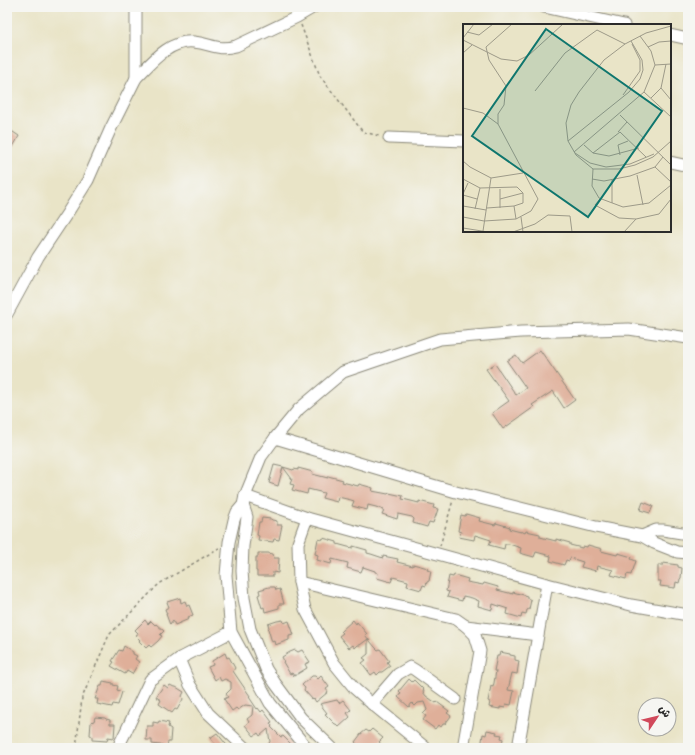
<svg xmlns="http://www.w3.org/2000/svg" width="695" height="755" font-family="Kalam,'Playpen Sans Arabic',sans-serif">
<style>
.building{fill:#dfaf99}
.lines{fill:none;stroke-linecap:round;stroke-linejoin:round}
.minor-casing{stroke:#8a8879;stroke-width:13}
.path{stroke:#8a8879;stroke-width:1.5;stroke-dasharray:3 3;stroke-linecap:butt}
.minor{stroke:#fff;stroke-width:11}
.inset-road{fill:none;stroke:#9d9a89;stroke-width:1}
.view{fill:#0f766e;fill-opacity:0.15;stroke:#0f766e;stroke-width:2}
.inset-edge{fill:none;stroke:#2b2b2b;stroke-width:2}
</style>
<rect width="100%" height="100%" fill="#f6f6f2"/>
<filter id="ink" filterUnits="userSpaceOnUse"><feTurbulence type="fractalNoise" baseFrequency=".025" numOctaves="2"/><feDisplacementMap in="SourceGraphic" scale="8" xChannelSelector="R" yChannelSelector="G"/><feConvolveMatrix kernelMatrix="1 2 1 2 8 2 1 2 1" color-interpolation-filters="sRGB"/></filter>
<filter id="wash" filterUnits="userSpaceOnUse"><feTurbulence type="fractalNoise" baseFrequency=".012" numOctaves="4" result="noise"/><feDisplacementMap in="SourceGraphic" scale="16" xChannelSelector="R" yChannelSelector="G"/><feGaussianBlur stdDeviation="0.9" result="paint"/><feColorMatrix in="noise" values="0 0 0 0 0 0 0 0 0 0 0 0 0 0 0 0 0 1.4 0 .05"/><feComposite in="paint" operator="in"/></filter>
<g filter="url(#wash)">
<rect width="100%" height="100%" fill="#e9e4c7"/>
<g id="blocks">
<!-- building -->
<g class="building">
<path d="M 10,130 L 19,136 L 13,147 L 7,144 L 7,135 Z"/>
<path d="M 540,350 L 575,400 L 564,408 L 553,391 L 532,405 L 534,407 L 503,429 L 492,413 L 509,401 L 486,369 L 495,364 L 516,395 L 526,388 L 507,361 L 516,355 L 522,363 Z"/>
<path d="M 274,465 L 283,467 L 278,486 L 269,483 Z"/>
<path d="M 283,467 L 293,470 L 294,469 L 298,470 L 298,468 L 313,472 L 312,474 L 328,478 L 328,476 L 343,480 L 342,482 L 358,486 L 359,484 L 373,488 L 372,491 L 388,494 L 389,493 L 403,496 L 402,499 L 407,500 L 419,503 L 419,501 L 434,505 L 433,508 L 438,509 L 435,518 L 434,520 L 433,523 L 429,522 L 427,527 L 413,523 L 414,519 L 412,517 L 398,514 L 397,519 L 382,514 L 384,510 L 376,507 L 368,505 L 367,510 L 352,506 L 354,501 L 351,500 L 338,497 L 337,502 L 322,498 L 324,493 L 308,489 L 307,494 L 292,490 L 294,485 L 290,484 L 292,479 Z"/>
<path d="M 643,502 L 653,506 L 650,513 L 640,510 Z"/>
<path d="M 466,514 L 480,518 L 479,521 L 495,525 L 496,523 L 510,527 L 509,529 L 521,532 L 521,531 L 525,533 L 526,531 L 540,534 L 540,537 L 556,541 L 556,539 L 570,543 L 570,545 L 582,548 L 583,546 L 587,547 L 588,545 L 602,549 L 601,551 L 617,555 L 618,553 L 632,557 L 631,559 L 636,561 L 633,570 L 632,571 L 631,575 L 627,574 L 626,579 L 611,575 L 613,570 L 597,566 L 596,571 L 581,567 L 583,562 L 570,558 L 569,561 L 566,560 L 564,565 L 550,561 L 551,556 L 536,552 L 534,557 L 520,553 L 521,548 L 509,544 L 505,544 L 504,549 L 489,545 L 491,540 L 475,535 L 474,540 L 459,537 L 461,532 L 458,531 L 461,515 L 465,516 Z"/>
<path d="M 262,518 L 271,519 L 272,520 L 277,521 L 277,525 L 282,525 L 279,540 L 274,539 L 273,542 L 258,540 L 259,536 L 257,535 L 259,522 L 261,522 Z"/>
<path d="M 323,538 L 337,542 L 337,544 L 348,547 L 353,548 L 353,546 L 367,550 L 367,553 L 371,554 L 383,558 L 383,556 L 398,559 L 397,562 L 413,566 L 413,564 L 428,568 L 427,570 L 431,571 L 429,581 L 427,582 L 426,586 L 423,585 L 421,590 L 407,586 L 408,581 L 393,577 L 391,582 L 377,578 L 378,573 L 375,572 L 375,571 L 363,567 L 361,572 L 347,568 L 348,563 L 332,559 L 331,564 L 317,560 L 318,555 L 315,554 L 318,539 L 322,540 Z"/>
<path d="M 258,553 L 268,553 L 273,554 L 274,558 L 279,558 L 278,573 L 273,572 L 273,576 L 257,576 L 257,571 L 256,571 L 256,557 L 258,557 Z"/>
<path d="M 663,563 L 678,565 L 678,567 L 682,568 L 681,578 L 680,579 L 679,583 L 676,582 L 675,588 L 660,586 L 661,581 L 658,581 L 658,565 L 663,565 Z"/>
<path d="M 454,575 L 468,579 L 467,582 L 483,585 L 484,583 L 498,587 L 497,590 L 513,594 L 513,592 L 527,596 L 527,598 L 531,600 L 529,609 L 527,610 L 526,614 L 522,613 L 521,618 L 507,614 L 508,609 L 493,604 L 492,610 L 478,606 L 479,601 L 472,598 L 463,596 L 462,601 L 447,597 L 449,592 L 446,591 L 449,576 L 453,577 Z"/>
<path d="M 269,587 L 275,587 L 276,590 L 280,589 L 284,604 L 279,604 L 279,608 L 265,612 L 264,607 L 262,608 L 258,595 L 260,594 L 259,590 Z"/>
<path d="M 180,598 L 181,603 L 185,601 L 187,606 L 189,605 L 193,615 L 188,617 L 189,619 L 175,625 L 173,621 L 170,625 L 166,614 L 167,614 L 165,609 L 169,607 L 167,602 Z"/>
<path d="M 145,620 L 148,624 L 151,621 L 155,625 L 156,624 L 164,631 L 160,635 L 162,636 L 158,641 L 151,647 L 149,645 L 146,648 L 139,641 L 140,640 L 136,636 L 138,633 L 135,630 Z"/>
<path d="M 283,620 L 284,623 L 289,621 L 294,635 L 289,636 L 289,640 L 275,645 L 274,641 L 272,642 L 268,629 L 269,628 L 268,624 L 277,621 Z"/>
<path d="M 353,620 L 356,624 L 357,622 L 367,634 L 365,635 L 375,647 L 378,650 L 380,649 L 389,661 L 387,662 L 390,666 L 382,672 L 380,672 L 377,675 L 375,672 L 371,675 L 362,663 L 366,660 L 363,658 L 368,654 L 368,639 L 360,645 L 358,645 L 355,648 L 353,645 L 349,648 L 339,636 L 343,633 L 341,631 Z"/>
<path d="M 124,646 L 133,652 L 133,654 L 137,656 L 135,659 L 139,662 L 132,674 L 127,671 L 125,674 L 111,666 L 114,662 L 112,661 L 119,650 L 122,651 Z"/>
<path d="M 295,650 L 298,652 L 302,650 L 310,662 L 305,664 L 307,668 L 294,676 L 292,673 L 290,674 L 283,662 L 284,661 L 282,657 L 290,652 Z"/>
<path d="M 500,652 L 510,654 L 510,655 L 515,656 L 515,660 L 519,661 L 517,674 L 512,673 L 511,677 L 508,690 L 514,691 L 511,705 L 506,704 L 505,708 L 500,707 L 500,709 L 489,707 L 490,702 L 488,701 L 491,686 L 493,687 L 494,683 L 496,671 L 494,671 L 497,656 L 499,656 Z"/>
<path d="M 225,653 L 227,658 L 229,657 L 235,668 L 233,671 L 239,680 L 250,696 L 249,697 L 257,709 L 258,708 L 261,712 L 263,710 L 272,722 L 270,723 L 272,726 L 271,727 L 281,737 L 283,736 L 295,748 L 264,748 L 270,742 L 268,729 L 260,736 L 258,733 L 254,736 L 245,725 L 249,722 L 247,719 L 252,715 L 253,706 L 245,705 L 238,710 L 236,708 L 232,711 L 224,699 L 228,697 L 226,694 L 231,689 L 231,682 L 225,679 L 221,681 L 219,677 L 215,680 L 208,667 L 213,665 L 212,661 Z"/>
<path d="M 312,676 L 315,676 L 318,679 L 321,676 L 329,687 L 326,689 L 328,692 L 316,702 L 314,699 L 313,700 L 304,690 L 305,688 L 302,685 Z"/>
<path d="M 409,679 L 412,682 L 414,680 L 424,690 L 423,692 L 426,696 L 436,703 L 437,702 L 449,711 L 447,713 L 451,716 L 445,724 L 443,724 L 441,727 L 438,725 L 435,729 L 423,720 L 426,716 L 423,714 L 427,710 L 424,702 L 418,703 L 415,706 L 412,703 L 409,707 L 398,697 L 401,693 L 399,691 Z"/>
<path d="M 103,681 L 113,683 L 113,685 L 118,686 L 117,690 L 122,692 L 118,705 L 113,704 L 112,707 L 97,704 L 98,699 L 95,699 L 100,686 L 102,686 Z"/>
<path d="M 164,685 L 168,688 L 170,685 L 174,687 L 176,687 L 184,692 L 182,696 L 183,699 L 177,710 L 175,709 L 172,713 L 159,704 L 161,700 L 156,697 Z"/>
<path d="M 337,700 L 339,703 L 343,700 L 351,710 L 347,713 L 350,717 L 339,727 L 336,724 L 335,724 L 325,714 L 327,713 L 320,704 Z"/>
<path d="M 95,717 L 105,718 L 106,719 L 110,720 L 110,724 L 115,724 L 114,738 L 108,737 L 107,741 L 92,740 L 92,736 L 90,735 L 91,722 L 94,721 Z"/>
<path d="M 159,721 L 169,723 L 168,727 L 171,729 L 170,742 L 168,742 L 167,746 L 152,744 L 152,740 L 146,740 L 147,726 L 153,726 L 153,722 L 158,723 Z"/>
<path d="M 372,729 L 383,738 L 379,742 L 382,745 L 379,748 L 355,748 L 358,745 L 355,742 L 361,734 L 366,730 L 369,732 Z"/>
<path d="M 487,730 L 497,732 L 496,734 L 502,735 L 501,738 L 503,739 L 501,748 L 481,748 L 483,734 L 486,735 Z"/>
<path d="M 217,733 L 229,748 L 218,748 L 210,738 Z"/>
</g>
</g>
</g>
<g filter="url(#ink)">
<use href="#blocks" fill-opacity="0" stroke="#8a8879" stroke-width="1"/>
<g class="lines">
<defs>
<g id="minor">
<path d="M 544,7 L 624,25"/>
<path d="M 670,35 L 688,39"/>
<path d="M 136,78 C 151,63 170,39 194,42 C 212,44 217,51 236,46 L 297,17 L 314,7"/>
<path d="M 389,138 L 464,141"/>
<path d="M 670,162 L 688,166"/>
<path d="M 7,314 L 38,257 L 68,212 L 88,180 L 111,128 L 136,78 L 136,7"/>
<path d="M 275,438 L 456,492 L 596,527 L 642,536 L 654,543 L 677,552 L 688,553"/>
<path d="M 245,496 L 307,518 L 547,584 L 631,605 L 688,615"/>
<path d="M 243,505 L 247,517 L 243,546 L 242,571 L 244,598 L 250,629 L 266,669 L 275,683 L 301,718 L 332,748"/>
<path d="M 307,518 L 298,543 L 299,582 L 305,609 L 334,663 L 355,689 L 372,704 L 426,748"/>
<path d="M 642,536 L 656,530 L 663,530 L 688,534"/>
<path d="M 299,582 L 456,619 L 466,626 L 475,635 L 480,651 L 463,748"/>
<path d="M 466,626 L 538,635"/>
<path d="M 179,659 L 190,685 L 208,713 L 245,748"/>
<path d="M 372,704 L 398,674 L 410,667 L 415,670 L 455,699"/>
<path d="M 120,748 L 120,743 L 126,731 L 150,680 L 179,659 L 231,632"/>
<path d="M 307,748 L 270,703 L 231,632 L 226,575 L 229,542 L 234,520 L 237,512 L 243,505 L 245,496 L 261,457 L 275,438 L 299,409 L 343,372 L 440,339 L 521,332 L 629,329 L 688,338"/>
<path d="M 518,748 L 547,584"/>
</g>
</defs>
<!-- minor casing -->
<use href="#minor" class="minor-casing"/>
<!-- path -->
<g class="path">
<path d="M 301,25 L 320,76 L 363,132 L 380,136"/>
<path d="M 440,546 L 453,500"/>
<path d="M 76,748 L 82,698 L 109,635 L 159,584 L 219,548"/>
</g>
<!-- minor -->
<use href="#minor" class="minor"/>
</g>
</g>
<!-- overview -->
<g transform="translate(463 24)">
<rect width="208" height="208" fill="#e9e4c7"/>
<path class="inset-road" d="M 208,2 L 183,9 L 162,20 L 141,36 L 116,68 L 108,81 L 103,99 L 105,117 L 113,131 L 130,145 L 156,145 L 172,141 L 190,133 L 208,117M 4,8 L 16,11 L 30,0M 0,14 L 11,0M 0,16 L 38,35 L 54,37 L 66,31 L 100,0M 185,23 L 196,18 L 208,17M 0,29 L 9,21M 203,40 L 198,64 L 208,76M 192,41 L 208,40M 72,67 L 102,29 L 134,6 L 162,20M 181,68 L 208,93M 160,71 L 177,47 L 177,36 L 169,20M 188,74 L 198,64M 0,84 L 20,89 L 35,100 L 75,175 L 68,187 L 53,195 L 21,197 L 0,193M 157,91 L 208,141M 35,100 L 35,90 L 41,81 L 43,62 L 26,36 L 23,23 L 49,0M 155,108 L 164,98M 105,117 L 166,68 L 177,55 L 180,46 L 179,36 L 168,17M 121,121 L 130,129 L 146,132 L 176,124M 111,128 L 181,68 L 192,41 L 188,27 L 177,12M 112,129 L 127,139 L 143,143 L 167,140 L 191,130M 130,129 L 157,108 L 183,133M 157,131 L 155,121 L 165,117M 0,137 L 7,143 L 28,154 L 60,149M 192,143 L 200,133M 130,145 L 129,162 L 136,174 L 160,183 L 186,179 L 208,161M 174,151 L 180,181M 0,155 L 17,164 L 54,163 L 60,169 L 60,179 L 51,182 L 24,184M 129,155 L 141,157 L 167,152 L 192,143 L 208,158M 0,170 L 5,159M 0,171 L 14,175M 37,175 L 60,169M 137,175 L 132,181 L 156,194 L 173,195 L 196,190 L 208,175M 149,179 L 149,155M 0,182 L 23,186M 51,182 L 53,195M 37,184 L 37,165M 12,185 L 17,164M 58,193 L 60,208M 0,204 L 25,208M 20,207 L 28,154M 50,208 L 72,200 L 85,191 L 107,192 L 109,208M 161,208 L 173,195"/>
<path class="view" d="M 83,5 L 199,87 L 125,193 L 9,112 Z"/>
<rect width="208" height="208" class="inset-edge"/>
</g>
<!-- margin -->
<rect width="695" height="755" fill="none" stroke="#f6f6f2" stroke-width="24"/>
<!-- north arrow -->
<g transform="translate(657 717) rotate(55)"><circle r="19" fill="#f6f6f2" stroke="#a5a5a2"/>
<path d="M0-3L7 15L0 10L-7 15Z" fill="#d1495b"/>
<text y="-6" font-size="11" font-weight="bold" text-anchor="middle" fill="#2b2b2b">ش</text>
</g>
</svg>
